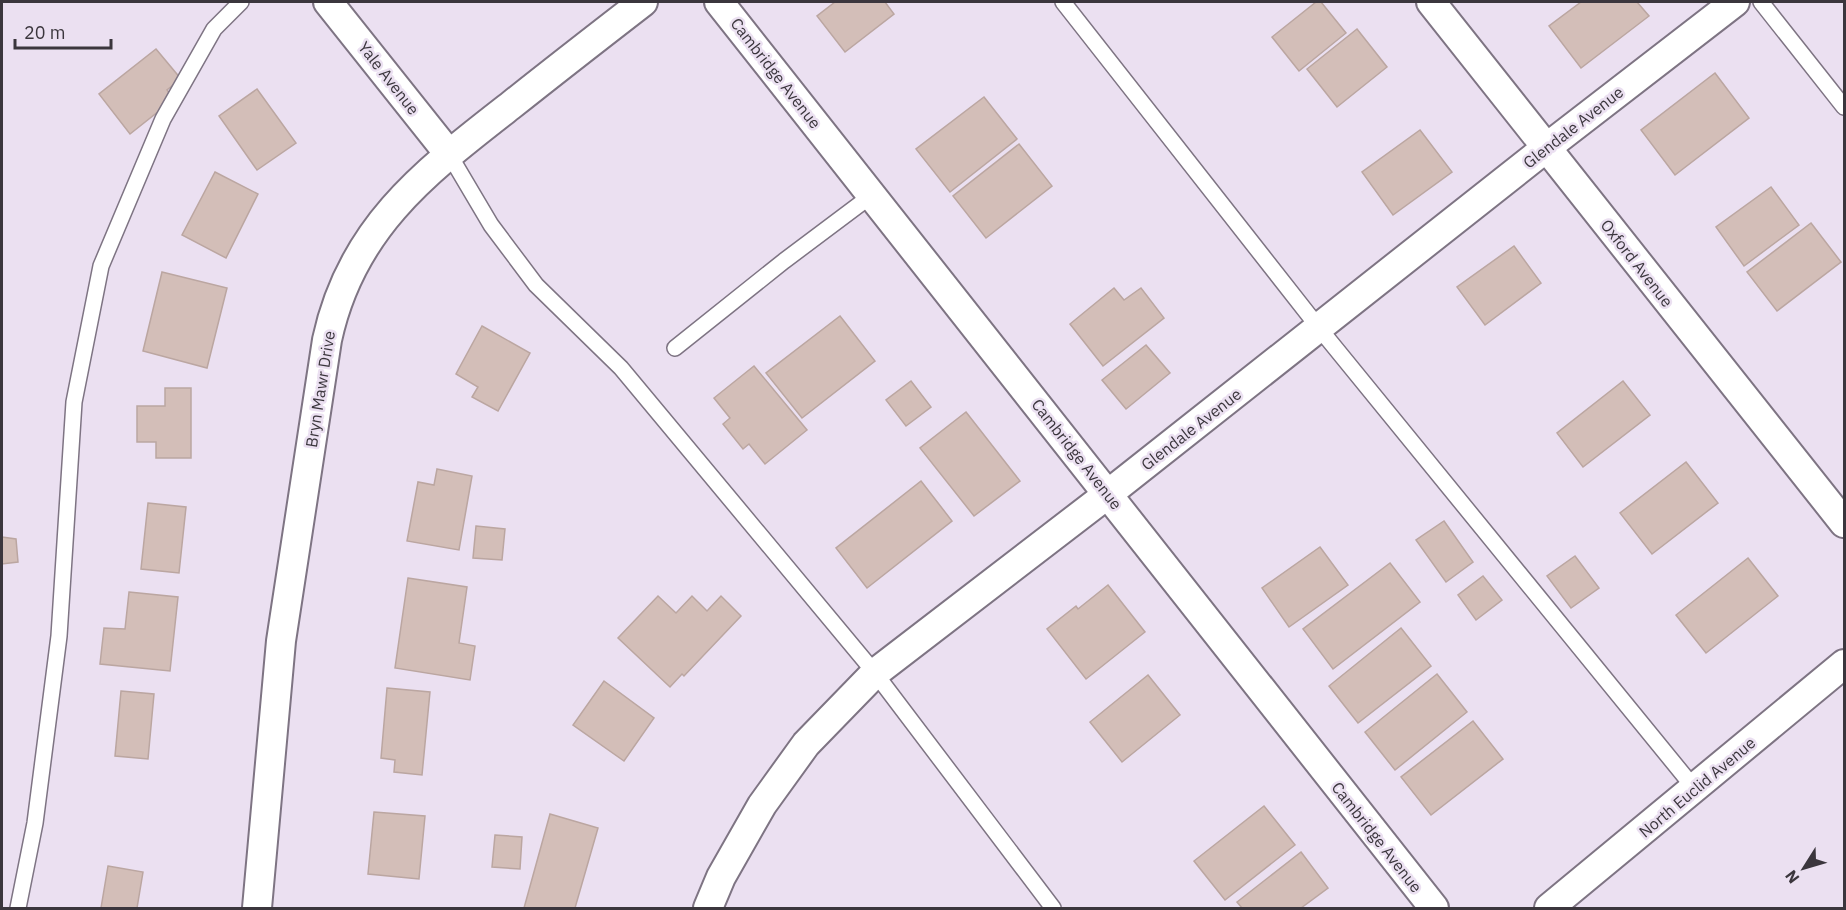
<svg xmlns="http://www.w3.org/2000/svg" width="1846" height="910" font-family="'IBM Plex Sans',sans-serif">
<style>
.building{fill:#d3beb8;stroke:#bba6a1;stroke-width:1.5}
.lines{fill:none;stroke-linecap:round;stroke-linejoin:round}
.service-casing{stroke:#7e7483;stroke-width:18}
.minor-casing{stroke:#7e7483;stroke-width:32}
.service{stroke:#fff;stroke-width:15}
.minor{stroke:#fff;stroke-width:28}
.labels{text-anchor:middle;stroke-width:5;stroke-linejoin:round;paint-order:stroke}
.street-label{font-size:16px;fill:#3b363d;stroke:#ebe0f1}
</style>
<rect width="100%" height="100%" fill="#ebe0f1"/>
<!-- building -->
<g class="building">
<path d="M 835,2 L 885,2 L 894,14 L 845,52 L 817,16 Z"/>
<path d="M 1316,2 L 1321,2 L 1346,33 L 1299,71 L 1272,37 Z"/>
<path d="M 1581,2 L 1637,2 L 1649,16 L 1581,68 L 1549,26 Z"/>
<path d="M 1357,29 L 1387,67 L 1337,107 L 1307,69 Z"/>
<path d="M 156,49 L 181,79 L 167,90 L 174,99 L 130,134 L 99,94 Z"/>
<path d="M 1715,73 L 1749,118 L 1675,175 L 1641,130 Z"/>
<path d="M 257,89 L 296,143 L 257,170 L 219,116 Z"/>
<path d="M 984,97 L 1017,139 L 950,192 L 916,149 Z"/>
<path d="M 1420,130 L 1452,172 L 1393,215 L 1362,172 Z"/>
<path d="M 1019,144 L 1052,186 L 986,238 L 953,196 Z"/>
<path d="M 215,172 L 258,194 L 226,258 L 182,235 Z"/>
<path d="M 1771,187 L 1799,225 L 1744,266 L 1716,227 Z"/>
<path d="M 1811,223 L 1841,262 L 1777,311 L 1747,272 Z"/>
<path d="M 1514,246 L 1541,283 L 1485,325 L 1457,287 Z"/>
<path d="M 162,272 L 227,288 L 207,368 L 143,351 Z"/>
<path d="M 1114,288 L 1124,300 L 1141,288 L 1164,318 L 1103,366 L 1070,324 Z"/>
<path d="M 840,316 L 875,361 L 802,418 L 766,373 Z"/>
<path d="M 482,326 L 530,353 L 498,411 L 472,397 L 478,387 L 456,374 Z"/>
<path d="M 1146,345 L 1170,373 L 1126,409 L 1102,380 Z"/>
<path d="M 754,366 L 807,430 L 765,464 L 749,444 L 743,449 L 723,424 L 730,418 L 714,398 Z"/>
<path d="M 911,381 L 931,407 L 906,426 L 886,400 Z"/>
<path d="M 1623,381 L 1650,415 L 1583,467 L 1557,433 Z"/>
<path d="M 165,388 L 191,388 L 191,458 L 156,458 L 156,442 L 137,442 L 137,406 L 165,406 Z"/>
<path d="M 966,412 L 1020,481 L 974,516 L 920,448 Z"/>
<path d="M 1686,462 L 1718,503 L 1652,554 L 1620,513 Z"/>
<path d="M 437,469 L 472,476 L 459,550 L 407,541 L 418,482 L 434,485 Z"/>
<path d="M 921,481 L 952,521 L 867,588 L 836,548 Z"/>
<path d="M 148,503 L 186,507 L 179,573 L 141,569 Z"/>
<path d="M 1444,521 L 1473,562 L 1446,582 L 1416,540 Z"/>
<path d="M 476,526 L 505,529 L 502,560 L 473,558 Z"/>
<path d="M 2,537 L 16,539 L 18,562 L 2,564 Z"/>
<path d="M 1320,547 L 1348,585 L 1289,627 L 1262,588 Z"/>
<path d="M 1575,556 L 1599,588 L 1571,608 L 1547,576 Z"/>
<path d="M 1748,558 L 1778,596 L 1706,653 L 1676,615 Z"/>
<path d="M 1390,563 L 1420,602 L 1333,669 L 1303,629 Z"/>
<path d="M 1483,576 L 1502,600 L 1476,620 L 1458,595 Z"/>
<path d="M 408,578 L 467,587 L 459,643 L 475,646 L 470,680 L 395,668 Z"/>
<path d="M 1108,585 L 1145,632 L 1086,679 L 1047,629 L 1076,606 L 1078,609 Z"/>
<path d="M 129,592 L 178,597 L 170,671 L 100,664 L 104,628 L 125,629 Z"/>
<path d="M 658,596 L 676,613 L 692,596 L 707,611 L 721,596 L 741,616 L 684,676 L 682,674 L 670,687 L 618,638 Z"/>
<path d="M 1401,628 L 1431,666 L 1358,723 L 1329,686 Z"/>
<path d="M 1437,674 L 1467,712 L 1395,770 L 1365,732 Z"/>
<path d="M 1148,675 L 1180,715 L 1122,762 L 1090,722 Z"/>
<path d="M 604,681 L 654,718 L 624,761 L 573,725 Z"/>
<path d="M 387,688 L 430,692 L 422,775 L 394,772 L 395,760 L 381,758 Z"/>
<path d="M 121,691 L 154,694 L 148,759 L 115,756 Z"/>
<path d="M 1473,721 L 1503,759 L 1431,815 L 1401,777 Z"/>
<path d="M 1264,806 L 1295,845 L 1225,900 L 1194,861 Z"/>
<path d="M 374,812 L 425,816 L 419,879 L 368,874 Z"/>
<path d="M 550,814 L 598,828 L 575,908 L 524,908 Z"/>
<path d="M 495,835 L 522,837 L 520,869 L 492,867 Z"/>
<path d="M 1301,852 L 1328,888 L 1301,908 L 1242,908 L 1237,902 Z"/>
<path d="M 108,866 L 143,872 L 137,908 L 101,908 Z"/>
</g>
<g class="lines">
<defs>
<g id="service">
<path d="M 1063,2 L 1319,328 L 1695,789"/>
<path d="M 1761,2 L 1844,107"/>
<path d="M 449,154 L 491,225 L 536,285 L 621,368 L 875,673 L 1053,908"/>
<path d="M 675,348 L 784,261 L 872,195"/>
<path d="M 18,908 L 35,823 L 59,636 L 74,402 L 101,266 L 163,119 L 214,29 L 241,2"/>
</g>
<g id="minor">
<path d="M 328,2 L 449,154"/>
<path d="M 719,2 L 1434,908"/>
<path d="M 1431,2 L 1844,523"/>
<path d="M 257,908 L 281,641 L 327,340 C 351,228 424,173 510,106 C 554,71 599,36 643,2"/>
<path d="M 708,908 L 721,877 L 762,805 L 806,744 L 875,673 L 1108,494 L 1546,148 L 1735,2"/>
<path d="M 1549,908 L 1844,664"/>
</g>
</defs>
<!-- service casing -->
<use href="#service" class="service-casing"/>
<!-- minor casing -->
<use href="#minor" class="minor-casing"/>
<!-- service -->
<use href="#service" class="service"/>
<!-- minor -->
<use href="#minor" class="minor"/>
</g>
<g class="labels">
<!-- street labels -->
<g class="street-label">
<text transform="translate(776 73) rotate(52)" y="6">Cambridge Avenue</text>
<text transform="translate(389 78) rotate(52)" y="6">Yale Avenue</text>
<text transform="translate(1573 127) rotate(-38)" y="6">Glendale Avenue</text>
<text transform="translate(1637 263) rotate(52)" y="6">Oxford Avenue</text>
<text transform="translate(320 389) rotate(-81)" y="6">Bryn Mawr Drive</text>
<text transform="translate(1191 429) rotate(-38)" y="6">Glendale Avenue</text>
<text transform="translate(1077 454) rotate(52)" y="6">Cambridge Avenue</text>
<text transform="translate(1697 787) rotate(-40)" y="6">North Euclid Avenue</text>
<text transform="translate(1377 837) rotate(52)" y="6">Cambridge Avenue</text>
</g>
</g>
<!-- border -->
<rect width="1846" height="910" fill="none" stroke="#3b363d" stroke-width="6"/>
<!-- north arrow -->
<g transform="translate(1804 868) rotate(233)" stroke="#ebe0f1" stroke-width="4.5" paint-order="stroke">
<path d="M0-4.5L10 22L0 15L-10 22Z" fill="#3b363d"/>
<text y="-9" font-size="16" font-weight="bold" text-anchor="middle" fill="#3b363d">N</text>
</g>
<!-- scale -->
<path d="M15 39v9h96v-9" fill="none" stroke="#3b363d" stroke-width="3"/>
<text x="24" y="39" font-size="18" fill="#3b363d" stroke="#ebe0f1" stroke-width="4.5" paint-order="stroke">20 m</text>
</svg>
